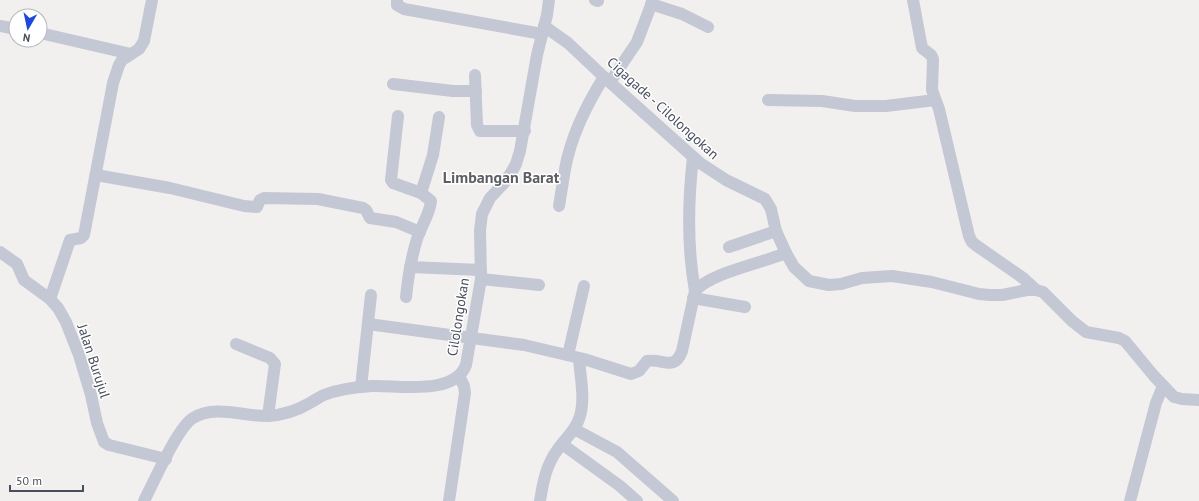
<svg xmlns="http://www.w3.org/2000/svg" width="1199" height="501" font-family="'PT Sans',sans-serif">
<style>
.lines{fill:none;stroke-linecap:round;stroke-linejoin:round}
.street{stroke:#c3c8d4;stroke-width:12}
.labels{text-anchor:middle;stroke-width:3;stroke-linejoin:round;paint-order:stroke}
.street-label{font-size:14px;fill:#474e5c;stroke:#fff}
.quarter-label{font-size:16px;font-weight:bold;fill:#5c5e64;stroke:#fff}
</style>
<rect width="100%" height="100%" fill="#f2efef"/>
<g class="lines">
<!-- street -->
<g class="street">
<path d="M 397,0 L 397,5 L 404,9 L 542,34"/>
<path d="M 595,0 L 598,1"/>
<path d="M 913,0 L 922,48 L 931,55 L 933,59 L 932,90 L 939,109 L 969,236 L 972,242 L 977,246 L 1023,278 L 1036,290"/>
<path d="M 651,4 L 682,14 L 708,27"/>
<path d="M 0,26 L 16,29"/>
<path d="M 544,26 L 568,43 L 604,77 L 700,163 L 726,180 L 765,199 L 771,209 L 776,231 L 786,253 L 794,267 L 809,281 L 829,285 L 841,284 L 862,278 L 892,276 L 932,282 L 979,294 L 990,295 L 1002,295 L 1027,290 L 1036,290 L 1043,292 L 1072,321 L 1086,332 L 1119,338 L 1125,341 L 1154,376 L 1174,397 L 1182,399 L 1199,400"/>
<path d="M 40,33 L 131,54"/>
<path d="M 475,75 L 477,125 L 480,131 L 525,131"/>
<path d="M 610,82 L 637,42 L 653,0"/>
<path d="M 393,84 L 453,91 L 476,91"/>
<path d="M 768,100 L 822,101 L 855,106 L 886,106 L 935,100"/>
<path d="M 398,116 L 391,180 L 393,183 L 421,193 L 431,201 C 430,214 421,226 417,239 C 411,258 408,278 406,297"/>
<path d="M 693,157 C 688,201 687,247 695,291"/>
<path d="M 96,175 L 170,188 L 244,206 L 257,207 L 260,200 L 264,198 L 318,199 L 363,208 L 366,210 L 370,218 L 396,222 L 420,232"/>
<path d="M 421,193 L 433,155 L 439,117"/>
<path d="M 559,206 C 561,193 563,181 565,169 C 571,136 587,104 604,77"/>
<path d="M 729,247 L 776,231"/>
<path d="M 0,252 L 17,264 L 24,280 L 50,299 L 58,308 L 66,322 L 79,355 L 91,395 L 97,423 L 104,442 L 109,445 L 166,459"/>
<path d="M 410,267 L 481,270"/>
<path d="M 481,279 L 539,285"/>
<path d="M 693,298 L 745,307"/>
<path d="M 50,299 L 70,240 L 81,238 L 84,235 L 113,83 L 119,65 L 122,60 L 139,49 L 144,41 L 152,0"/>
<path d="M 368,324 L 524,345 L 584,359 L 631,374 L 639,371 L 647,361 C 663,358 674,372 682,351 L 695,291 C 710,273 762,263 786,253"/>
<path d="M 236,344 L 270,358 L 275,364 L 268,416"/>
<path d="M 568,355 L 584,286"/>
<path d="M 361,387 L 371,295"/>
<path d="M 574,429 L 617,452 L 673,501"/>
<path d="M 562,444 L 620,486 L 637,501"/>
<path d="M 144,501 C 154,482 177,428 193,418 C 216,404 244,417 268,416 C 282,415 296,411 308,404 C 314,401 319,397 324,395 C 339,389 356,387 372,386 C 399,385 454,396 466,365 L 481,279 L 480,230 L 482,214 L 490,198 L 504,183 L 511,173 L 516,164 L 520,151 L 537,55 L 547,15 L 549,0"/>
<path d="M 449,501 L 465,393 L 464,386 L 459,376"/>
<path d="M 540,501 C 543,482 546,465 558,449 C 565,439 575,431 579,419 C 586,400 580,377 579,358"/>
<path d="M 1130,501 L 1156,403 L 1163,386"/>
</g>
</g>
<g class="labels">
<!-- street labels -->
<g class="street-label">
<text transform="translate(663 108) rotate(42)" y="5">Cigagade - Cilolongokan</text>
<text transform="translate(458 317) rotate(-81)" y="5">Cilolongokan</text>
<text transform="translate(94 361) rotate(72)" y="5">Jalan Burujul</text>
</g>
<!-- quarter labels -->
<g class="quarter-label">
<text x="501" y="183">Limbangan Barat</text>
</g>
</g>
<!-- north arrow -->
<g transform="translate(28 28) rotate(189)"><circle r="19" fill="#ffffff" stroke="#b5b8be"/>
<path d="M0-3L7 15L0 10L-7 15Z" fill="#1c48de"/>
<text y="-6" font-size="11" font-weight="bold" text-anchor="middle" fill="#474e5c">N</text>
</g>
<!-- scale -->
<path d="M10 485v6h73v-6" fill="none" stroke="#474e5c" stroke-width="2"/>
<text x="16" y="485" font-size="12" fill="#474e5c" stroke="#ffffff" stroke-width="3" paint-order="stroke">50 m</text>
</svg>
